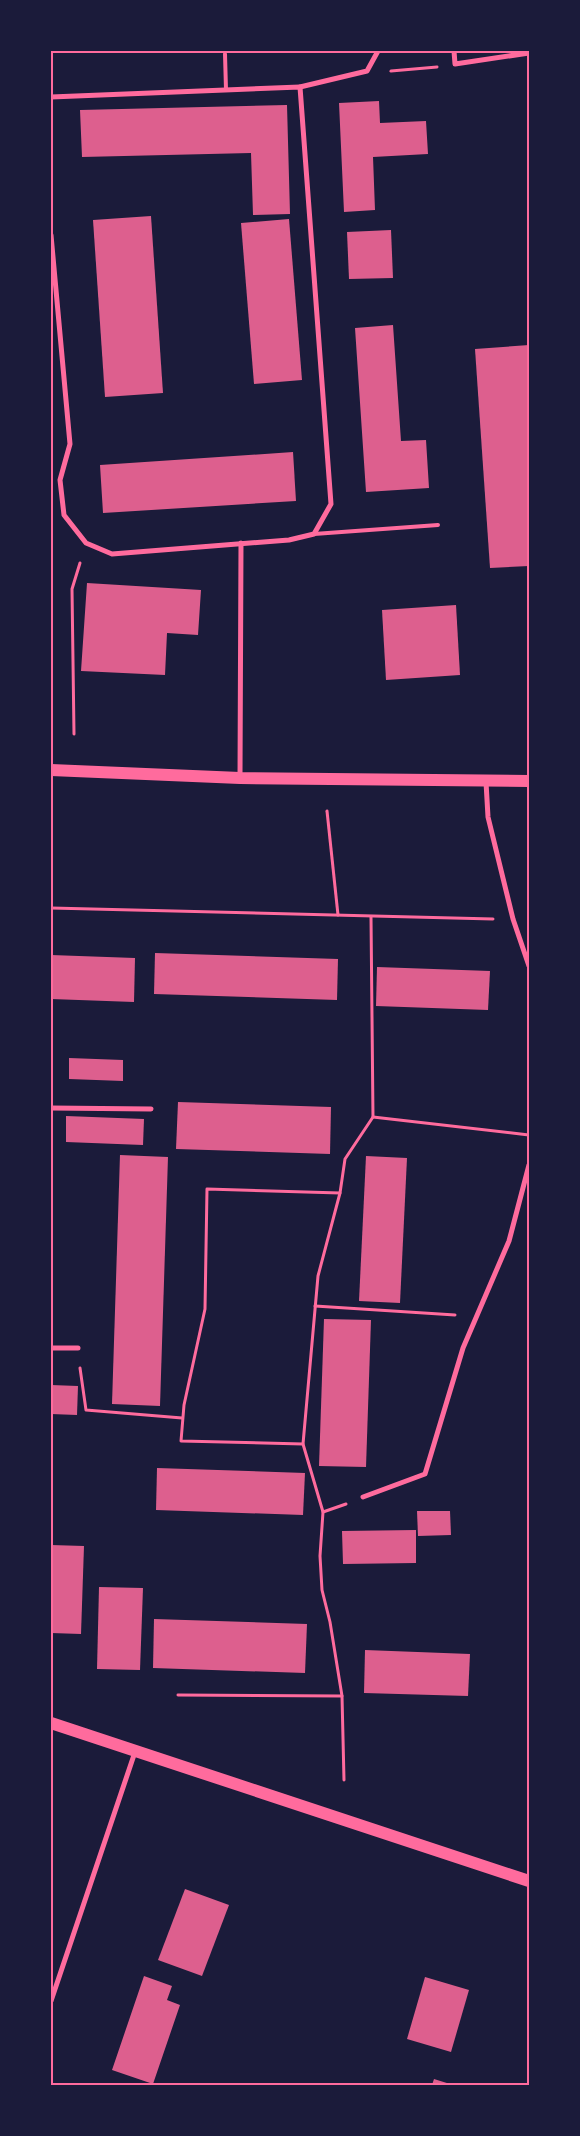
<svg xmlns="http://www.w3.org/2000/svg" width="580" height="2136" font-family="'Noto Sans',sans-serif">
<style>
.building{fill:#dd5f8e}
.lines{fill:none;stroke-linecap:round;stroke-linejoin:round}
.path{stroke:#ff6b9d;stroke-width:3}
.service{stroke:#ff6b9d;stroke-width:4}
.minor{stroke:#ff6b9d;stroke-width:5}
.primary{stroke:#ff6b9d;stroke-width:12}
.neatline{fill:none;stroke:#ff6b9d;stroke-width:2}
</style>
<rect width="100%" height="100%" fill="#1b1b3a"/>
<!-- building -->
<g class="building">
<path d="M 379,101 L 380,123 L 426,121 L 428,154 L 373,157 L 375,210 L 344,212 L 339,103 Z"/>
<path d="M 287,105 L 290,214 L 253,215 L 251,153 L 82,157 L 80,110 Z"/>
<path d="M 151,216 L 163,393 L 105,397 L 93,220 Z"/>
<path d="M 289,219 L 302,380 L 254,384 L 241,223 Z"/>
<path d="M 391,230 L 393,278 L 349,279 L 347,232 Z"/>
<path d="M 393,325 L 401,441 L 426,440 L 429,488 L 366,492 L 355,328 Z"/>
<path d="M 529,345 L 529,566 L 490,568 L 475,349 Z"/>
<path d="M 293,452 L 296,501 L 103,513 L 100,465 Z"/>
<path d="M 87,583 L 201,590 L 198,635 L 167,633 L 165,675 L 81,671 Z"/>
<path d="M 456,605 L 460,675 L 386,680 L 382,610 Z"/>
<path d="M 155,953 L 338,959 L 337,1000 L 154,994 Z"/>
<path d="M 51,955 L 135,958 L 134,1002 L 51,999 Z"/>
<path d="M 377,967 L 490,971 L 488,1010 L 376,1006 Z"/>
<path d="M 69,1058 L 123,1060 L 123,1081 L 69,1079 Z"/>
<path d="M 178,1102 L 331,1107 L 330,1154 L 176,1149 Z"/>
<path d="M 66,1116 L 144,1119 L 143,1145 L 66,1142 Z"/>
<path d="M 120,1155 L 168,1157 L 160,1406 L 112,1404 Z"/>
<path d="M 366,1156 L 407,1158 L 400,1303 L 359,1301 Z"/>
<path d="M 324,1319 L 371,1320 L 366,1467 L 319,1466 Z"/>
<path d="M 51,1385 L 78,1386 L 77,1415 L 51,1414 Z"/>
<path d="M 157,1468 L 305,1473 L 303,1515 L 156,1510 Z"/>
<path d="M 417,1511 L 450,1511 L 451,1535 L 418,1536 Z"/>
<path d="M 416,1530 L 416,1563 L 343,1564 L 342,1531 Z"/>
<path d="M 51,1545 L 84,1546 L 81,1634 L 51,1633 Z"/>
<path d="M 99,1587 L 143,1588 L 140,1670 L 97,1669 Z"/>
<path d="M 154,1619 L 307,1624 L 305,1673 L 153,1668 Z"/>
<path d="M 365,1650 L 470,1654 L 468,1696 L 364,1693 Z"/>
<path d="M 185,1889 L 229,1905 L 202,1976 L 158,1960 Z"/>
<path d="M 144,1976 L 172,1986 L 167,2000 L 180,2005 L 153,2084 L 112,2070 Z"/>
<path d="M 425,1977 L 469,1990 L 451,2052 L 407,2039 Z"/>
<path d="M 434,2079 L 450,2084 L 450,2085 L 432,2085 Z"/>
</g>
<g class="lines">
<!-- path -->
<g class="path">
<path d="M 391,71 L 437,67"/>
<path d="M 74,734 L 72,589 L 80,563"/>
<path d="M 327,811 L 338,915"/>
<path d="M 51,908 L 493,919"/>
<path d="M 373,1117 L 529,1135"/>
<path d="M 315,1306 L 455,1315"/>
<path d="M 80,1368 L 86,1410 L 182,1418"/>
<path d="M 303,1444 L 181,1441 L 184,1405 L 205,1309 L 207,1189 L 340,1193"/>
<path d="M 323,1512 L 346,1504"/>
<path d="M 178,1695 L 342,1696"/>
<path d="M 344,1780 L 342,1696 L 330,1622 L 322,1590 L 320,1556 L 323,1512 L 303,1444 L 318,1276 L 340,1193 L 345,1159 L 373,1117 L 371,917"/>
</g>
<!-- service -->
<g class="service">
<path d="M 225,54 L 226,90"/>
<path d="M 314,534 L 438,525"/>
</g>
<!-- minor -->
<g class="minor">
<path d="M 454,51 L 455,64 L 529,53"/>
<path d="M 300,87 L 367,71 L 378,51"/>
<path d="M 51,97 L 300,87 L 331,504 L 314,534 L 289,540 L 112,554 L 86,543 L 64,515 L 60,480 L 70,444 L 51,235"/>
<path d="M 240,777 L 241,543"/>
<path d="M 486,782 L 488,817 L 513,919 L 529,966"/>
<path d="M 51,1108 L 151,1109"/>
<path d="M 51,1348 L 78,1348"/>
<path d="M 363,1497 L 425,1474 L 463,1348 L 509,1241 L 529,1165"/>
<path d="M 51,2001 L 135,1752"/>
</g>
<!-- primary -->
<g class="primary">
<path d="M 51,770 L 240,778 L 529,781"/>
<path d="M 51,1723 L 529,1881"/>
</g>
</g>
<!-- border -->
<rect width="580" height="2136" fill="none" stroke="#1b1b3a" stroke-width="105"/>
<rect x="52" y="52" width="476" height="2032" class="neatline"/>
</svg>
